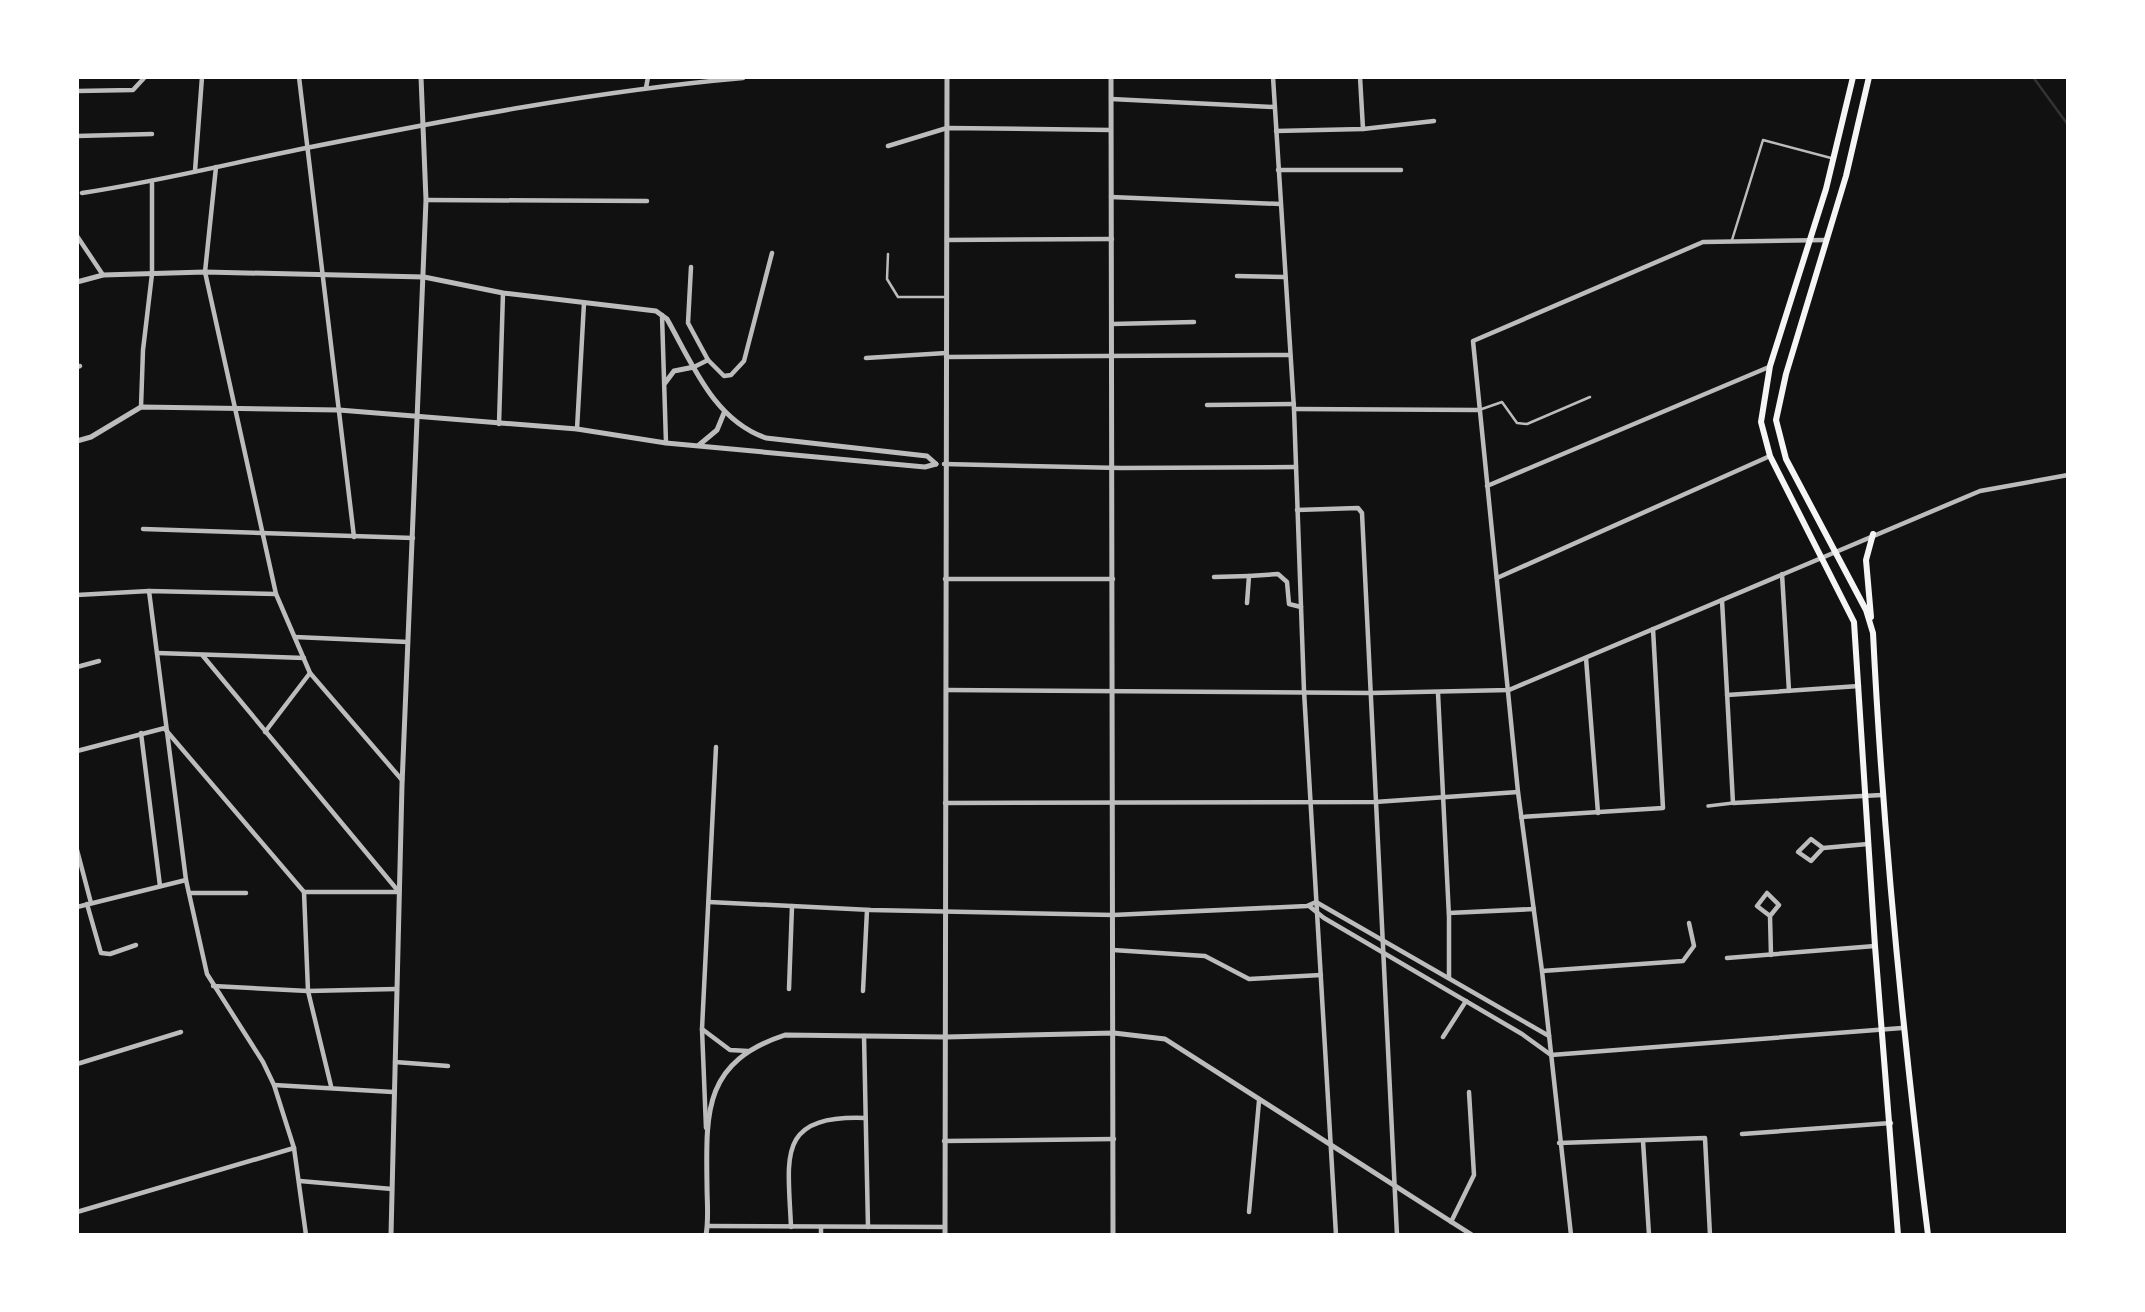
<svg xmlns="http://www.w3.org/2000/svg" width="2145" height="1312" font-family="'Alegreya Sans',sans-serif">
<style>
.lines{fill:none;stroke-linecap:round;stroke-linejoin:round}
.stream{stroke:#333;stroke-width:2.5}
.service{stroke:#bcbcbc;stroke-width:2.5}
.pedestrian{stroke:#bcbcbc;stroke-width:3.5}
.minor{stroke:#bcbcbc;stroke-width:4.5}
.tertiary{stroke:#bcbcbc;stroke-width:5}
.secondary{stroke:#f5f5f5;stroke-width:6}
</style>
<rect width="100%" height="100%" fill="#111"/>
<g class="lines">
<!-- stream -->
<path class="stream" d="M 2033,77 L 2068,125"/>
<!-- service -->
<g class="service">
<path d="M 1732,240 L 1763,140 L 1831,158"/>
<path d="M 888,254 L 887,279 L 898,297 L 946,297"/>
<path d="M 1479,410 L 1502,402 L 1517,423 L 1527,424 L 1590,397"/>
</g>
<!-- pedestrian -->
<path class="pedestrian" d="M 1708,806 L 1733,803"/>
<!-- minor -->
<g class="minor">
<path d="M 299,77 L 354,537"/>
<path d="M 1273,77 L 1294,409 L 1304,691 L 1336,1235"/>
<path d="M 1360,77 L 1363,129"/>
<path d="M 646,88 L 648,77"/>
<path d="M 77,91 L 133,90 L 145,77"/>
<path d="M 1111,99 L 1274,107"/>
<path d="M 1276,131 L 1363,129 L 1434,121"/>
<path d="M 77,136 L 152,134"/>
<path d="M 888,146 L 947,128 L 1111,130"/>
<path d="M 216,167 L 205,272 L 276,594 L 310,673 L 402,780"/>
<path d="M 1278,170 L 1401,170"/>
<path d="M 195,171 L 202,77"/>
<path d="M 82,193 C 156,182 228,164 301,149 C 447,120 594,91 743,78"/>
<path d="M 1111,197 L 1280,204"/>
<path d="M 426,200 L 647,201"/>
<path d="M 77,236 L 103,275"/>
<path d="M 947,240 L 1112,239"/>
<path d="M 691,267 L 688,323 L 708,360 L 724,376 L 731,375 L 744,361 L 772,253"/>
<path d="M 1237,276 L 1284,277"/>
<path d="M 662,315 L 666,443"/>
<path d="M 1112,324 L 1194,322"/>
<path d="M 946,357 L 1289,355"/>
<path d="M 866,358 L 946,353"/>
<path d="M 77,367 L 80,366"/>
<path d="M 694,367 L 708,360"/>
<path d="M 1207,405 L 1294,404"/>
<path d="M 141,407 L 143,350 L 152,274 L 152,183"/>
<path d="M 1294,409 L 1478,410"/>
<path d="M 499,424 L 503,293"/>
<path d="M 577,429 L 584,303"/>
<path d="M 944,464 L 1121,468 L 1296,467"/>
<path d="M 1487,486 L 1769,367"/>
<path d="M 1297,510 L 1358,508 L 1362,513 L 1397,1235"/>
<path d="M 143,529 L 413,538"/>
<path d="M 1782,574 L 1789,691"/>
<path d="M 1214,577 L 1249,576"/>
<path d="M 1497,578 L 1770,456"/>
<path d="M 945,579 L 1113,579"/>
<path d="M 149,591 L 186,880 L 207,974 L 263,1062 L 274,1085 L 294,1148 L 306,1235"/>
<path d="M 77,595 L 149,591 L 276,594"/>
<path d="M 1722,600 L 1733,803 L 1882,795"/>
<path d="M 1247,603 L 1249,576 L 1278,574 L 1287,582 L 1289,604 L 1301,607"/>
<path d="M 295,637 L 408,642"/>
<path d="M 157,653 L 304,658"/>
<path d="M 203,656 L 399,892"/>
<path d="M 1586,658 L 1598,813"/>
<path d="M 77,667 L 99,661"/>
<path d="M 946,690 L 1371,693 L 1509,690 L 1980,491 L 2068,475"/>
<path d="M 1438,693 L 1449,917 L 1449,978"/>
<path d="M 1727,695 L 1859,686"/>
<path d="M 165,729 L 304,892 L 308,991 L 331,1086"/>
<path d="M 265,732 L 310,673"/>
<path d="M 141,733 L 160,886"/>
<path d="M 77,751 L 165,728"/>
<path d="M 945,803 L 1375,802 L 1518,792"/>
<path d="M 1521,817 L 1663,808 L 1653,629"/>
<path d="M 1823,848 L 1811,861 L 1798,852 L 1811,839 L 1823,848 L 1868,844"/>
<path d="M 77,850 L 91,903"/>
<path d="M 304,892 L 399,892"/>
<path d="M 189,893 L 246,893"/>
<path d="M 709,902 L 871,910 L 1113,915 L 1307,906 L 1316,902 L 1549,1036"/>
<path d="M 87,904 L 101,953 L 110,954 L 136,945"/>
<path d="M 1309,906 L 1324,918 L 1522,1034 L 1551,1055 L 1902,1028"/>
<path d="M 77,907 L 186,880"/>
<path d="M 1449,913 L 1534,909"/>
<path d="M 1770,916 L 1757,906 L 1767,893 L 1779,905 L 1770,916 L 1771,955"/>
<path d="M 1113,950 L 1205,956 L 1249,979 L 1321,975"/>
<path d="M 1727,958 L 1875,946"/>
<path d="M 1542,971 L 1683,961 L 1694,946 L 1689,923"/>
<path d="M 213,986 L 308,991 L 396,989"/>
<path d="M 789,989 L 792,906"/>
<path d="M 863,991 L 867,910"/>
<path d="M 702,1029 L 730,1050 L 748,1051"/>
<path d="M 864,1036 L 868,1227"/>
<path d="M 1443,1037 L 1466,1001"/>
<path d="M 395,1062 L 448,1066"/>
<path d="M 77,1064 L 181,1032"/>
<path d="M 274,1085 L 393,1092"/>
<path d="M 706,1128 L 702,1029 L 716,747"/>
<path d="M 1742,1134 L 1891,1123"/>
<path d="M 944,1141 L 1114,1139"/>
<path d="M 1643,1141 L 1649,1235"/>
<path d="M 1559,1143 L 1705,1138 L 1710,1235"/>
<path d="M 300,1181 L 392,1189"/>
<path d="M 77,1212 L 294,1148"/>
<path d="M 1249,1212 L 1259,1101"/>
<path d="M 1451,1222 L 1474,1175 L 1469,1092"/>
<path d="M 708,1226 L 945,1227"/>
<path d="M 791,1227 C 788,1156 776,1115 865,1118"/>
<path d="M 821,1235 L 821,1227"/>
<path d="M 1571,1235 L 1542,971 L 1518,792 L 1473,341 L 1703,242 L 1826,240"/>
</g>
<!-- tertiary -->
<g class="tertiary">
<path d="M 1111,77 L 1113,1235"/>
<path d="M 77,282 L 103,275 L 205,272 L 424,277 L 503,293 L 656,311 L 667,319 C 693,365 714,420 766,438 L 927,456 L 936,464"/>
<path d="M 665,383 L 674,371 L 694,367"/>
<path d="M 77,441 L 91,437 L 141,407 L 339,410 L 577,429 L 666,443 L 925,467 L 936,464"/>
<path d="M 699,445 L 717,430 L 724,413"/>
<path d="M 391,1235 L 402,785 L 426,200 L 421,77"/>
<path d="M 706,1235 C 709,1219 707,1202 707,1186 C 706,1112 703,1062 785,1035 L 946,1037 L 1114,1033 L 1165,1039 L 1472,1235"/>
<path d="M 945,1235 L 947,77"/>
</g>
<!-- secondary -->
<g class="secondary">
<path d="M 1853,77 L 1826,189 L 1770,366 L 1761,422 L 1770,456 L 1854,622 L 1875,946 L 1898,1235"/>
<path d="M 1869,77 L 1846,176 L 1786,374 L 1776,420 L 1786,459 L 1866,610 L 1873,633 C 1883,835 1903,1035 1928,1235"/>
<path d="M 1871,617 L 1866,560 L 1873,534"/>
</g>
</g>
<!-- border -->
<rect width="2145" height="1312" fill="none" stroke="#ffffff" stroke-width="158"/>
</svg>
